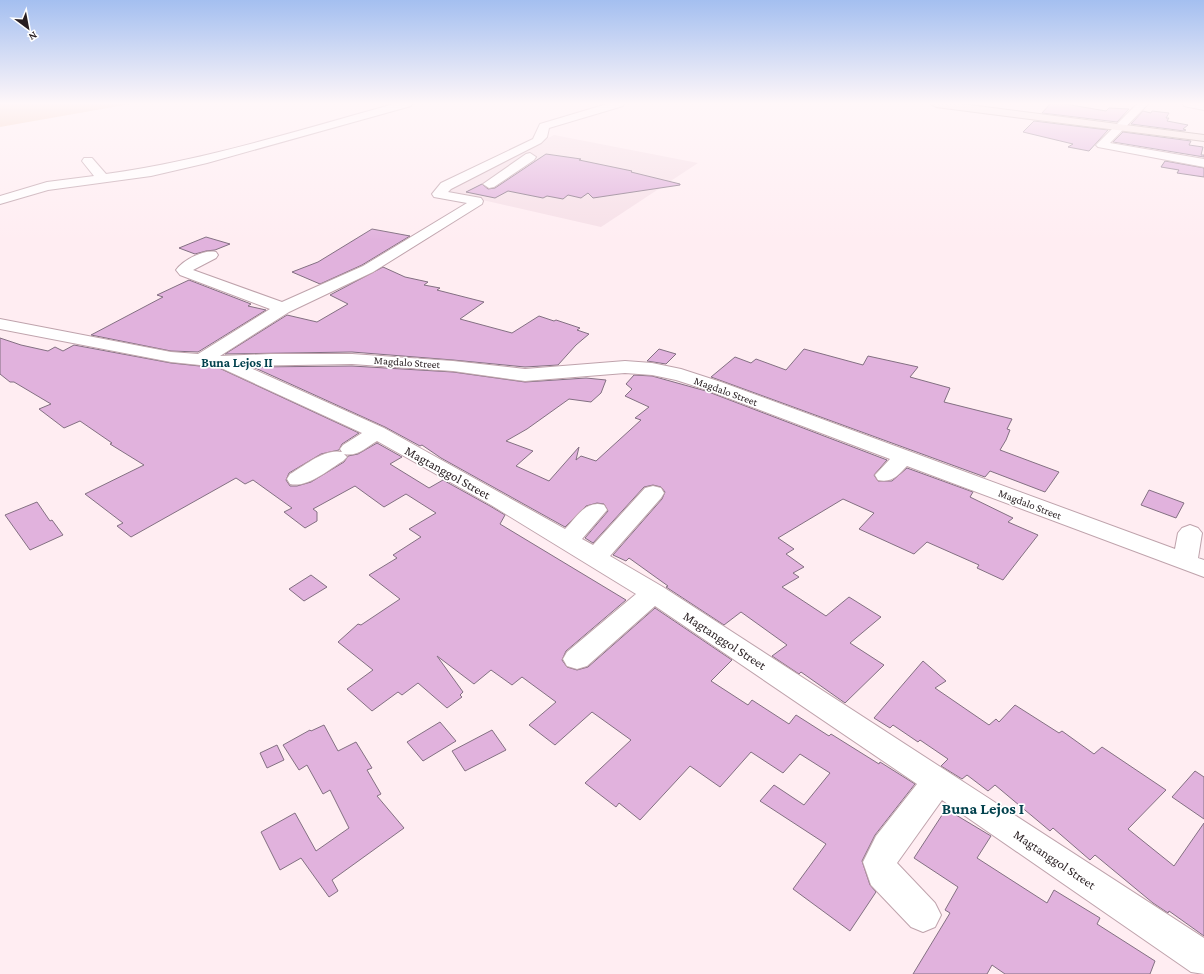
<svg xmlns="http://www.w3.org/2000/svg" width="1204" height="974" font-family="'Crimson Pro',serif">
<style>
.built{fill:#f6dfe7}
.green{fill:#f2c9b1}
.building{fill:#e1b2dd;stroke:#837082}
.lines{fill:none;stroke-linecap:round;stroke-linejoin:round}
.minor-casing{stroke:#bfa3ac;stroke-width:2}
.major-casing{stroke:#a99190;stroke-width:2}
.minor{fill:#fff;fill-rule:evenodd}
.major{fill:#f5e2e0;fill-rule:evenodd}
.labels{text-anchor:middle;stroke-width:3.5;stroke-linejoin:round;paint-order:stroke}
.street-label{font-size:11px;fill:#281e21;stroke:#fff}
.quarter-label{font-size:13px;font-weight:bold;fill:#02414d;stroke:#fff}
.near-street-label{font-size:13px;fill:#281e21;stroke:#fff}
.near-quarter-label{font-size:16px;font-weight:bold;fill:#02414d;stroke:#fff}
</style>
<rect width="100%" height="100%" fill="#ffedf2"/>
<!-- built -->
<path class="built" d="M 554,135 L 698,163 L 601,227 L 443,191 Z"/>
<!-- green -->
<path class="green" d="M 0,104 L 130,104 L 0,127 Z"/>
<!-- building -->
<g class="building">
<path d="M 1050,104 L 1065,104 L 1106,111 L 1109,108 L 1129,109 L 1117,122 L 1042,113 Z"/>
<path d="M 1143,111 L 1151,113 L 1152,111 L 1169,113 L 1166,118 L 1169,118 L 1167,121 L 1188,125 L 1183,129 L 1186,130 L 1184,131 L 1131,124 Z"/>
<path d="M 1034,121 L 1108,130 L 1089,151 L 1068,147 L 1073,144 L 1023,132 Z"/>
<path d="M 1123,132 L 1191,141 L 1189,145 L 1203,147 L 1201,155 L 1204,155 L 1204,157 L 1113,142 Z"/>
<path d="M 546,154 L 581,159 L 579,160 L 632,171 L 631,172 L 680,184 L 680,185 L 593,198 L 588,193 L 581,198 L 568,195 L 563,199 L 547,196 L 543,198 L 508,191 L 495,198 L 466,192 L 482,184 L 488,189 L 495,188 Z"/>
<path d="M 1165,161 L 1204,168 L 1204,177 L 1177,173 L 1179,170 L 1161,167 Z"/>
<path d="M 372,229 L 410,236 L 362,265 L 320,284 L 292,272 L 318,262 Z"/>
<path d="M 206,237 L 230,244 L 215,250 L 206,251 L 195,254 L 179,248 Z"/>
<path d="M 383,267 L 405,277 L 428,282 L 424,285 L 440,288 L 437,290 L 484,302 L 460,319 L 512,333 L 539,316 L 554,321 L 556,320 L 580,328 L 577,330 L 589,334 L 576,345 L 558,365 L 525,367 L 453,360 L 352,352 L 225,354 L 287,315 L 317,322 L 348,304 L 330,295 Z"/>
<path d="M 189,280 L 251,304 L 248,306 L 266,310 L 198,352 L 171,351 L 91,335 L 163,297 L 157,295 Z"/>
<path d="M 0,338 L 21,345 L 48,351 L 55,347 L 63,351 L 74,345 L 171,363 L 219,368 L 359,433 L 342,444 L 339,450 L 321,454 L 289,473 L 286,480 L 290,486 L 297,486 L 311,482 L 344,462 L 348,456 L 358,454 L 377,443 L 402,457 L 390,464 L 429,488 L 443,480 L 490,506 L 505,515 L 500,524 L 626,600 L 566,651 L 562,660 L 567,667 L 577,670 L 588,667 L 655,608 L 732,660 L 711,681 L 748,705 L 752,700 L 789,724 L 796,715 L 829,736 L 831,734 L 879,764 L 880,762 L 915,784 L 875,835 L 862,861 L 870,885 L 876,892 L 850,931 L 793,889 L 826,844 L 760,801 L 774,785 L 804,805 L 830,773 L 800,754 L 783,773 L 751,752 L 720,787 L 690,766 L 640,820 L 619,803 L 616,807 L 585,783 L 631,740 L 592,712 L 555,745 L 529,725 L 556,702 L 522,677 L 512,685 L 491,670 L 474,684 L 437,656 L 463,692 L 460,695 L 462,697 L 447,708 L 418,683 L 402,695 L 398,692 L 372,711 L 347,689 L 373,670 L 338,642 L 358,624 L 361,625 L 400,599 L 369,575 L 397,558 L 393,555 L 421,537 L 409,529 L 436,513 L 406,494 L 384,507 L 355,486 L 313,509 L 317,512 L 317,521 L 305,528 L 284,512 L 292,508 L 253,480 L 245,484 L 236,478 L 131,537 L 117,526 L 123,523 L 85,494 L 144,465 L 110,444 L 112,443 L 80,421 L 64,428 L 39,409 L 51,404 L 14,382 L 10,382 L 0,374 Z"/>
<path d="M 659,349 L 676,354 L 666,364 L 647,361 Z"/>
<path d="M 804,349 L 863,365 L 868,356 L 918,367 L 910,377 L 950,388 L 944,402 L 1012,419 L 1007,429 L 1010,430 L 1006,440 L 1000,450 L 1059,472 L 1045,492 L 990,471 L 985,477 L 711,377 L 735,357 L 751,363 L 756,359 L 786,370 Z"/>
<path d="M 352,366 L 453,372 L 525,382 L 586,378 L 606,380 L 601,393 L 591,402 L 569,399 L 527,429 L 506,441 L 533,451 L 516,466 L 549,481 L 579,447 L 576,460 L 581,456 L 596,461 L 641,420 L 635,418 L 649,407 L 625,396 L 632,389 L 626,384 L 634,375 L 652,376 L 706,391 L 887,460 L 874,475 L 878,481 L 892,481 L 907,468 L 973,492 L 970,497 L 1013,518 L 1008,522 L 1038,535 L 1003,580 L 977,568 L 979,565 L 927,542 L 914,554 L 859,529 L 874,513 L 843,499 L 778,538 L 794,549 L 786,554 L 804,567 L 793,573 L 799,577 L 782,587 L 826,616 L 849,597 L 881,617 L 850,643 L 884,665 L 845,703 L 801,672 L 799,674 L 772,656 L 787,645 L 741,612 L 724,625 L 666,587 L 668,586 L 629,558 L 626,561 L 613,555 L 662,499 L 665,492 L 661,487 L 653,485 L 644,487 L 593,543 L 585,538 L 608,511 L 604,504 L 597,503 L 586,506 L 565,527 L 441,458 L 422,445 L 420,446 L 385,427 L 253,367 Z"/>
<path d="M 1149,490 L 1184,503 L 1176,518 L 1141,505 Z"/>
<path d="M 37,502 L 50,521 L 52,520 L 63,535 L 30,550 L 5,515 Z"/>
<path d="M 311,575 L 327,587 L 304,601 L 289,589 Z"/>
<path d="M 923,661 L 946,681 L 935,688 L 989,725 L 996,719 L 999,722 L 1015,705 L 1059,733 L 1062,731 L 1094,754 L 1102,747 L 1166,790 L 1128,829 L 1174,866 L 1204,823 L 1204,936 L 1169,911 L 1168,913 L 1153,903 L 1095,855 L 1090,860 L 1053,828 L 1050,831 L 995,785 L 988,791 L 967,775 L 962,779 L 941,766 L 948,759 L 920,740 L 918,742 L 893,725 L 890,728 L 874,718 Z"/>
<path d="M 440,722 L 456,741 L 423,761 L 407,742 Z"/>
<path d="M 324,725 L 338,751 L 356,742 L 372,768 L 367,770 L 381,794 L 377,796 L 404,828 L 332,880 L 338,891 L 329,897 L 301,858 L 280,870 L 261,832 L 295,813 L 316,851 L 349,828 L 330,790 L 323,794 L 307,765 L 299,770 L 283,745 L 310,730 L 311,731 Z"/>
<path d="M 492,730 L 506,750 L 465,771 L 452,751 Z"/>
<path d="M 277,745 L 284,760 L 267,768 L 260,753 Z"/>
<path d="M 1195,771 L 1204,777 L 1204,819 L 1172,797 Z"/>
<path d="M 946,809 L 991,836 L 977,858 L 1047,903 L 1054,890 L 1100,918 L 1097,924 L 1155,961 L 1150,974 L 1005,974 L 992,965 L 987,974 L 913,974 L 950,913 L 945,910 L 958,887 L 914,858 Z"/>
</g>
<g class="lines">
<defs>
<g id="minor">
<path d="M 394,104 L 412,104 L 411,106 L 207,163 L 151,176 L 48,190 L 0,204 L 0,196 L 47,182 L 94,176 L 82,161 L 84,158 L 92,158 L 106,174 C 204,161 299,130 394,104 Z"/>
<path d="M 607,104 L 624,104 L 623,106 L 549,128 L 547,137 L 541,143 L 451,189 L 448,192 L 481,198 L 483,201 L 482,204 L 373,272 L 289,312 L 220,356 L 271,354 L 352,354 L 453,361 L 525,369 L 625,361 L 652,363 L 681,369 L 721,382 L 1175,549 L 1178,533 L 1182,528 L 1190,525 L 1198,528 L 1202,533 L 1198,558 L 1204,560 L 1204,577 L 907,466 C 898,475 893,483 878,480 L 875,475 L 890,459 L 707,390 L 676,380 L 652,375 L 625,373 L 525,381 L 453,371 L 352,364 L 246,366 L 384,428 L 565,529 C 577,517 585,500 604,505 L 607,510 L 582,539 L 593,545 L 645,488 L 653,486 L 661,488 L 664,493 L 661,498 L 610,556 L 663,587 L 1204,938 L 1204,974 L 1191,972 L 942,800 L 897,863 L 935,903 L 941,915 L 935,927 L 923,932 L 911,927 L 871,885 L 863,862 L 876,836 L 917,784 L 655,606 L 587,666 L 577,669 L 567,666 L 563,659 L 567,652 L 636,594 L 491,505 L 377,441 C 367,447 357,457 344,454 L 347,457 L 343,461 C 328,470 308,488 290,484 L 287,479 L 290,474 C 304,466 325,448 342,452 L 340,449 L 343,445 L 362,433 L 219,367 L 171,362 L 0,329 L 0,319 L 171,352 L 198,354 L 270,309 L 180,275 L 176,270 C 183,260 204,249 216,252 L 218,255 L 216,258 L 193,270 L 282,302 L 363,266 L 467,203 L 434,197 L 432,194 L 441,183 L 533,139 L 540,124 Z"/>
<path d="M 1137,104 L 1148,104 L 1110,143 L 1204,159 L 1204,167 L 1098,147 L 1096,145 Z"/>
<path d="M 1183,104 L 1204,104 L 1204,110 L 1184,106 Z"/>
<path d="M 530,153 L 536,157 L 534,160 L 494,187 L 489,188 L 483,184 L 526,154 Z"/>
</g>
<path id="major" d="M 931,104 L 962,104 L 1204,135 L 1204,141 L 936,107 Z"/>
</defs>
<!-- minor casing -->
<use href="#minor" class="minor-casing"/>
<!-- major casing -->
<use href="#major" class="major-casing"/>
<!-- minor -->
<use href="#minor" class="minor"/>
<!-- major -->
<use href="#major" class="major"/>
</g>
<!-- sky -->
<linearGradient id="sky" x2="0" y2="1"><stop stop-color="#a4bff0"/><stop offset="0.43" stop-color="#fff7f9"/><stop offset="1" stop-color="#fff7f9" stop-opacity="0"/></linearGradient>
<rect width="1204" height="241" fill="url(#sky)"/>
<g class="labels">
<!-- street labels -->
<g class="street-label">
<text transform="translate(407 362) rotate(4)" y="4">Magdalo Street</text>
<text transform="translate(726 391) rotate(20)" y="4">Magdalo Street</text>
<text transform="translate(1030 504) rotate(21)" y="4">Magdalo Street</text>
</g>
<!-- quarter labels -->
<g class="quarter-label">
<text x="237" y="367">Buna Lejos II</text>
</g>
<!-- near-street labels -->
<g class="near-street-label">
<text transform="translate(448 472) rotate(29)" y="5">Magtanggol Street</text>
<text transform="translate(725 640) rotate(33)" y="5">Magtanggol Street</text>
<text transform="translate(1055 859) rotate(34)" y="5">Magtanggol Street</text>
</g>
<!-- near-quarter labels -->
<g class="near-quarter-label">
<text x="983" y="814">Buna Lejos I</text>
</g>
</g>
<!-- north arrow -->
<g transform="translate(28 28) rotate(148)" stroke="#ffffff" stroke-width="3" paint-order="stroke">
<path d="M0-3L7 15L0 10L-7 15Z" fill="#281e21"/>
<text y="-6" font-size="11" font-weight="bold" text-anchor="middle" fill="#281e21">N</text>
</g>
</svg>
